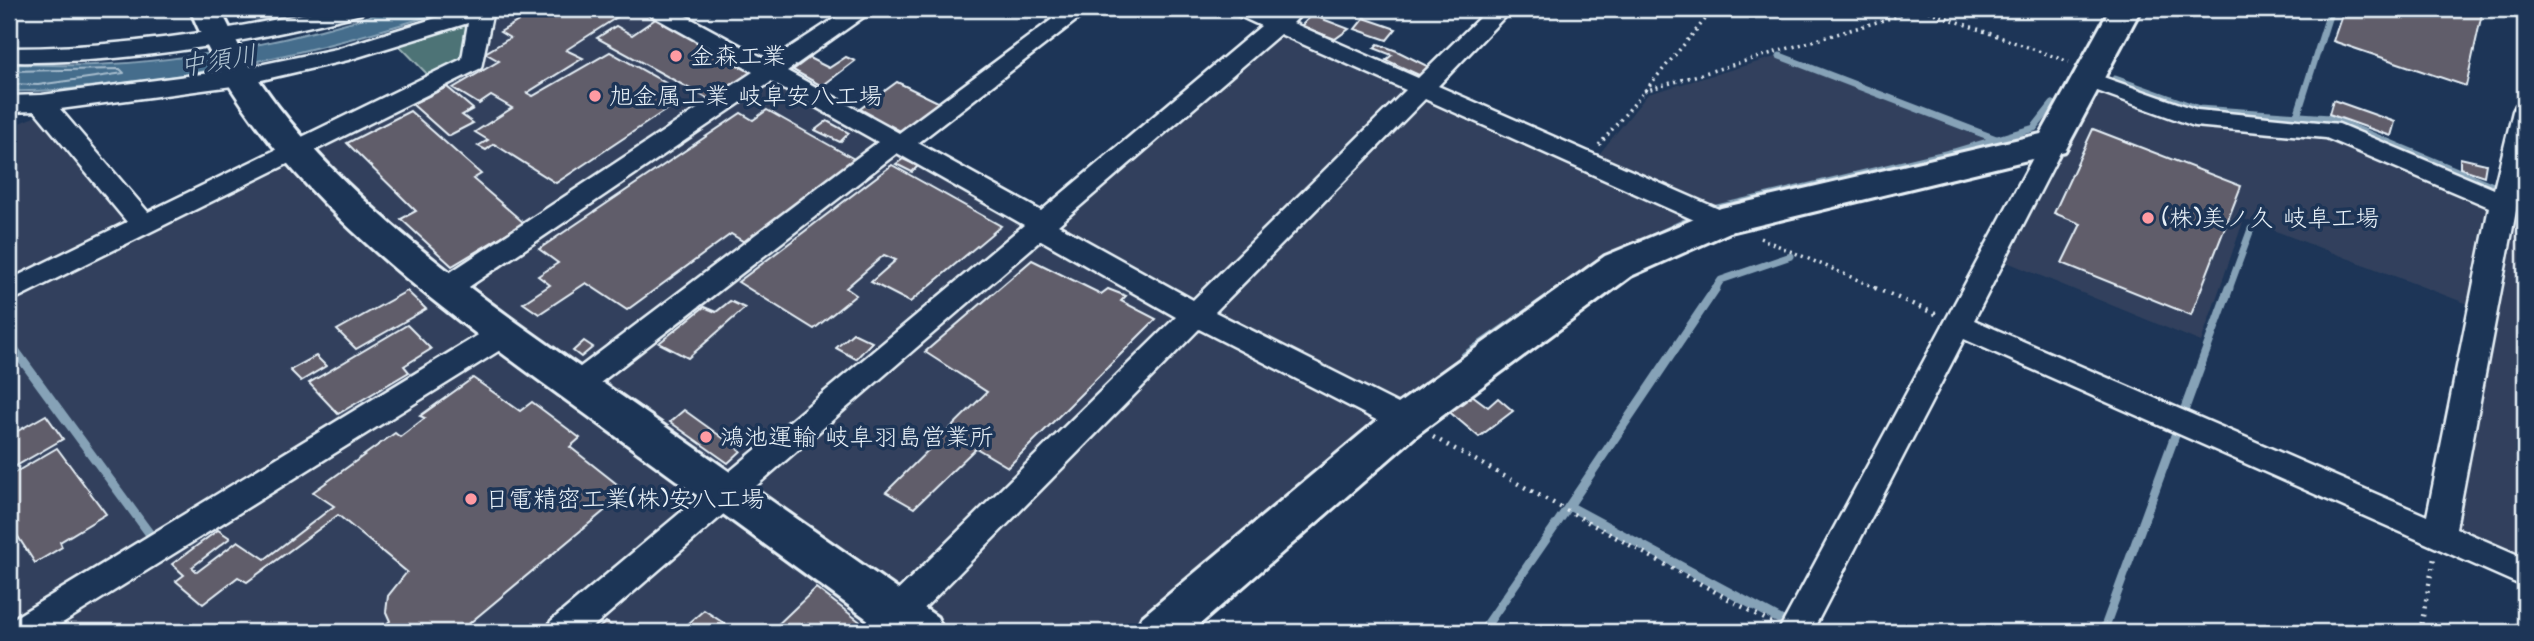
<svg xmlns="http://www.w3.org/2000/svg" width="2534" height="641" font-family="'Architects Daughter','Klee One',sans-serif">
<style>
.built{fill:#31415d}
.green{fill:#4d7376;stroke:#9ab2b7;stroke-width:2}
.water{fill:#446d8c;stroke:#86a2b7;stroke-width:2}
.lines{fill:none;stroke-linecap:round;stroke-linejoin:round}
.shore{stroke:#a6bccd;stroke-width:2}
.stream-far1{stroke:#86a2b7;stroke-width:7}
.stream{stroke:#86a2b7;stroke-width:9}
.building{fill:#605d6b;stroke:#e8f1f8;stroke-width:2}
.street-casing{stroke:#e8f1f8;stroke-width:5}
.secondary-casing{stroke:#e8f1f8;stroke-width:6}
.path-far1{stroke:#e8f1f8;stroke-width:3.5;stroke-dasharray:2 4.5;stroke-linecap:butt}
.path{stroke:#e8f1f8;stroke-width:4.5;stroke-dasharray:2 6;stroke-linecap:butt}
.street{fill:#1d3557;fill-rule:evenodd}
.secondary{fill:#1d3557;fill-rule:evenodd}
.poi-dot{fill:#ff9aa2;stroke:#1d3557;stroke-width:2.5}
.labels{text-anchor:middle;stroke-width:7;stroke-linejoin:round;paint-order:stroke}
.poi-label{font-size:24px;fill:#e8f1f8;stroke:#1d3557;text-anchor:start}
.water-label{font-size:26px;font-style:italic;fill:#afc3d2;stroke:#1d3557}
</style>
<rect width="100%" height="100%" fill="#1d3557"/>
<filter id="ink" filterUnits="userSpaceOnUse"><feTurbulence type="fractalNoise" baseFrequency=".0143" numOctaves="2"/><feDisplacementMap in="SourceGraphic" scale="14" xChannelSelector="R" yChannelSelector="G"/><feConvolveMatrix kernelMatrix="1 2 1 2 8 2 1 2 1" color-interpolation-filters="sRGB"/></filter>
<g filter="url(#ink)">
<!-- built -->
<g class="built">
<path d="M 505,9 L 633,9 L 645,16 L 658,15 L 1045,237 L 1282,32 L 1587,169 L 1648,94 L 1775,57 L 2001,145 L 1721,213 L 1386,423 L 1142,632 L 9,632 L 9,127 L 39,115 L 137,234 L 268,168 L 332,143 L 480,66 L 489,19 Z"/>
<path d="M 2102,92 L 2194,124 L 2232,130 L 2307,134 L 2334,139 L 2474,197 L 2490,208 L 2468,304 L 2244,219 L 2201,342 L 2007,262 L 2090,98 Z"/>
<path d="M 2523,206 L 2525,207 L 2525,569 L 2449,535 L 2515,207 Z"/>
</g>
<!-- green -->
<path class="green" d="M 474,16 L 466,60 L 431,78 L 395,41 Z"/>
<!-- water -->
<path class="water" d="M 392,9 L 451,9 C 341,45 231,71 116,84 C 80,88 45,92 9,91 L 9,64 C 37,64 66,66 94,65 C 193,61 298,40 392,9 Z"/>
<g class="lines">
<!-- shore -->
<path class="shore" d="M 9,71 L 120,69 L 124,73 L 38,85 L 9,84"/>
<!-- stream-far1 -->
<g class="stream-far1">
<path d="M 1780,56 L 1996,139"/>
<path d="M 2115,79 L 2199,109 L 2330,118 L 2493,186 L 2525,189"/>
<path d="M 2297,116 L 2331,9"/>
<path d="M 1651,238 L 1713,209 L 1954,152 L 2034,128 L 2053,104"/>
<path d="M 1560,289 L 1595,265"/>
<path d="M 1715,289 L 1721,280 L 1791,256"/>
<path d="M 2229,289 L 2251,229"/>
</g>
<!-- stream -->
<g class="stream">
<path d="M 1716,288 L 1569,506 L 1803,632"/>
<path d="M 9,342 L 152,537"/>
<path d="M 1465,356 L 1563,288"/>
<path d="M 1131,632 L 1145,620"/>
<path d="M 1482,632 L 1569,506"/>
<path d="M 2103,632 L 2229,288"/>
</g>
</g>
<!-- building -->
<g class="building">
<path d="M 539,9 L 618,9 L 625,12 L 566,50 L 583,58 L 527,93 L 533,96 L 610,52 L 669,85 L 656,95 L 675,104 L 556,183 L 494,144 L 486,150 L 478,146 L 488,140 L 475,132 L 512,108 L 491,96 L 479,104 L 453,88 L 499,61 L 485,53 L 510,38 L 500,32 Z"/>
<path d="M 2344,9 L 2483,9 L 2466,86 L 2333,41 Z"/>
<path d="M 1312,15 L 1349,29 L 1335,39 L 1301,26 Z"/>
<path d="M 657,18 L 753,73 L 712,101 L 597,38 L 616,26 L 632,35 Z"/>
<path d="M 1364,18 L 1396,29 L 1387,40 L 1355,29 Z"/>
<path d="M 1378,44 L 1397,51 L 1429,67 L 1421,76 L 1386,60 L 1392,55 L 1374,48 Z"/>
<path d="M 846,57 L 855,61 L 822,86 L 793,70 L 809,58 L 829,68 Z"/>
<path d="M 897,82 L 940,103 L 902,132 L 860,109 Z"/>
<path d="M 447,87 L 473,109 L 462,115 L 473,123 L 448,136 L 412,104 Z"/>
<path d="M 2333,100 L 2395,122 L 2391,136 L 2329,114 Z"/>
<path d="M 767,110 L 856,160 L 746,243 L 731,234 L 627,310 L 586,283 L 539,314 L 523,303 L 550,285 L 538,276 L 558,263 L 539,249 L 741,113 L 753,120 Z"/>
<path d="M 410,111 L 481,174 L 473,179 L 524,223 L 452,266 L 401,219 L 416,211 L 347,143 Z"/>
<path d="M 827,121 L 849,133 L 840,142 L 815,130 Z"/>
<path d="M 2093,129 L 2241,186 L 2191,315 L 2062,263 L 2081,224 L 2054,213 Z"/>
<path d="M 2460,158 L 2486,164 L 2484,176 L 2460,168 Z"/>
<path d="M 903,159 L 918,166 L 912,172 L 896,164 Z"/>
<path d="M 892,165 L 1001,226 L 910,302 L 871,282 L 896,260 L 884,255 L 846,288 L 856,295 L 814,329 L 738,282 Z"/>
<path d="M 1032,260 L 1101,294 L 1108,289 L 1126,296 L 1121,301 L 1156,319 L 1008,467 L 976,448 L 914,508 L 886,492 L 987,392 L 925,352 Z"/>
<path d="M 407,291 L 426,309 L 356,349 L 337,330 Z"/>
<path d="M 730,301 L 745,308 L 688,358 L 659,343 L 704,307 L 716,312 Z"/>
<path d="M 407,325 L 431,349 L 404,366 L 409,372 L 338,414 L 309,383 Z"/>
<path d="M 853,333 L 872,342 L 856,359 L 836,348 Z"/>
<path d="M 584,341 L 593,347 L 581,357 L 573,351 Z"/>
<path d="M 316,356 L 326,366 L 301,381 L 290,370 Z"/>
<path d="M 473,378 L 520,411 L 532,402 L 580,438 L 570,447 L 627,492 L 459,632 L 388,632 L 382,627 L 390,621 L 386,612 L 388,596 L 407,572 L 338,515 L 247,582 L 238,577 L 203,604 L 176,581 L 184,575 L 172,564 L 218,530 L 230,538 L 192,567 L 197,572 L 238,541 L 265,559 L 334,506 L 313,492 L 395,433 L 400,437 L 425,418 L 420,416 Z"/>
<path d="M 1468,392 L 1488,407 L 1498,398 L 1513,411 L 1479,437 L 1446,409 Z"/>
<path d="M 684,410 L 741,451 L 728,463 L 670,422 Z"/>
<path d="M 46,415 L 63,439 L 9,470 L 9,436 Z"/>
<path d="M 57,448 L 106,514 L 60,542 L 62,547 L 35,563 L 13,529 L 9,532 L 9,476 Z"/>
<path d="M 816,588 L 863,624 L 855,632 L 770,632 Z"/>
<path d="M 704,610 L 737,632 L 679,632 Z"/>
<path d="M 606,622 L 621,632 L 594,632 Z"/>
</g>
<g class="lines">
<defs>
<g id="street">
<path d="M 324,9 L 364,9 L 361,14 C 246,43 128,64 9,62 L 9,48 C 116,48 220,33 324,9 Z"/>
<path d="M 465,9 L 499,9 L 492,15 L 481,68 L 9,302 L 9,280 L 127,222 L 35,111 L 9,112 L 9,96 L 42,95 L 240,69 L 336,49 ZM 468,23 L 462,59 L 148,212 L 60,109 L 240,85 L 348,60 Z"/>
<path d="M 646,9 L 673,9 L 769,61 L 849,9 L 875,9 L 787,71 L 899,133 L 1066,9 L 1091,9 L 918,143 L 1041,211 L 1261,26 L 1235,14 L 1232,9 L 1262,9 L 1275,14 L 1281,9 L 1306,9 L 1293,23 L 1418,78 L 1488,9 L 1512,9 L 1438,86 L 1730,214 L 1734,221 L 1730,228 L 1721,230 L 1712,228 L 1425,99 L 1215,312 L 1416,413 L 1420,421 L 1416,429 L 1405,433 L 1394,429 L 1199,329 L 901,632 L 862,632 L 867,621 L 1176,317 L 1041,240 L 587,632 L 546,632 L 551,621 L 1024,225 L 897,153 L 587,393 L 577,396 L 567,393 L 562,385 L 567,377 L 878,142 L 771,82 L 457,295 L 447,298 L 437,295 L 433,288 L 437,281 L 753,72 L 649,14 ZM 1280,34 L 1406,90 L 1193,300 L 1058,225 Z"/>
<path d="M 2086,71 L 2197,110 L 2339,124 L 2494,189 L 2513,111 L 2516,105 L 2525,103 L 2525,163 L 2456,528 L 2525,558 L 2525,587 L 1964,339 L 1812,632 L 1778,632 L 2041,143 L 2044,137 L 2053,135 L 2062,137 L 2065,143 L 1974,320 L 2427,516 L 2489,207 L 2326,138 L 2194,126 L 2078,84 L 2074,79 L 2078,74 Z"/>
<path d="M 503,323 L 513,326 L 517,334 L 513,342 L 48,632 L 9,632 L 9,621 L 493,326 Z"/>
</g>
<g id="secondary">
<path d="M 190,9 L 220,9 C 233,34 245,60 261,83 C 348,211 507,316 633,404 C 734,475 836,546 937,617 L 944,632 L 885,632 C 791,563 696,495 602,426 C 451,316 262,188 190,9 Z"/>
<path d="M 2110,9 L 2141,9 L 2065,151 L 1730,232 L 1631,276 L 1419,433 L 1191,632 L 1135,632 L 1142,617 L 1391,409 L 1605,256 L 1721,208 L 2041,134 Z"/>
</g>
</defs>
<!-- street casing -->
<use href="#street" class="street-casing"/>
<!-- secondary casing -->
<use href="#secondary" class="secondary-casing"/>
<!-- path-far1 -->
<g class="path-far1">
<path d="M 1922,9 L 2069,62"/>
<path d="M 1644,91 L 1921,9"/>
<path d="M 1599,145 L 1714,9"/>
<path d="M 1760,238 L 1879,289"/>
</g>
<!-- path -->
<g class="path">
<path d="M 1875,288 L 1938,315"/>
<path d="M 1433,437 L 1772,623"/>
<path d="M 2420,632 L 2434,558"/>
</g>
<!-- street -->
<use href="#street" class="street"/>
<!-- secondary -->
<use href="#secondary" class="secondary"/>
</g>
</g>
<!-- markers -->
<g class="poi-dot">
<circle cx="676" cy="56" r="7"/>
<circle cx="595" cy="96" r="7"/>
<circle cx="2148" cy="218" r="7"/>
<circle cx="706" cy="437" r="7"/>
<circle cx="471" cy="499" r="7"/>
</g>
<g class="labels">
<!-- poi labels -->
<g class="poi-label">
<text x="690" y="64">金森工業</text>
<text x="609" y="104">旭金属工業 岐阜安八工場</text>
<text x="2162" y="226">(株)美ノ久 岐阜工場</text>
<text x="720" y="445">鴻池運輸 岐阜羽島営業所</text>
<text x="485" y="507">日電精密工業(株)安八工場</text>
</g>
<!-- water labels -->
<g class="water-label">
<text transform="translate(218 60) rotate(-9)" y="9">中須川</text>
</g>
</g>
<!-- margin -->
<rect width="2534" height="641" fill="none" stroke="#1d3557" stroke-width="35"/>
<rect x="18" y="18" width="2499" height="606" fill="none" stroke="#e8f1f8" stroke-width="2.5" filter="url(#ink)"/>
</svg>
